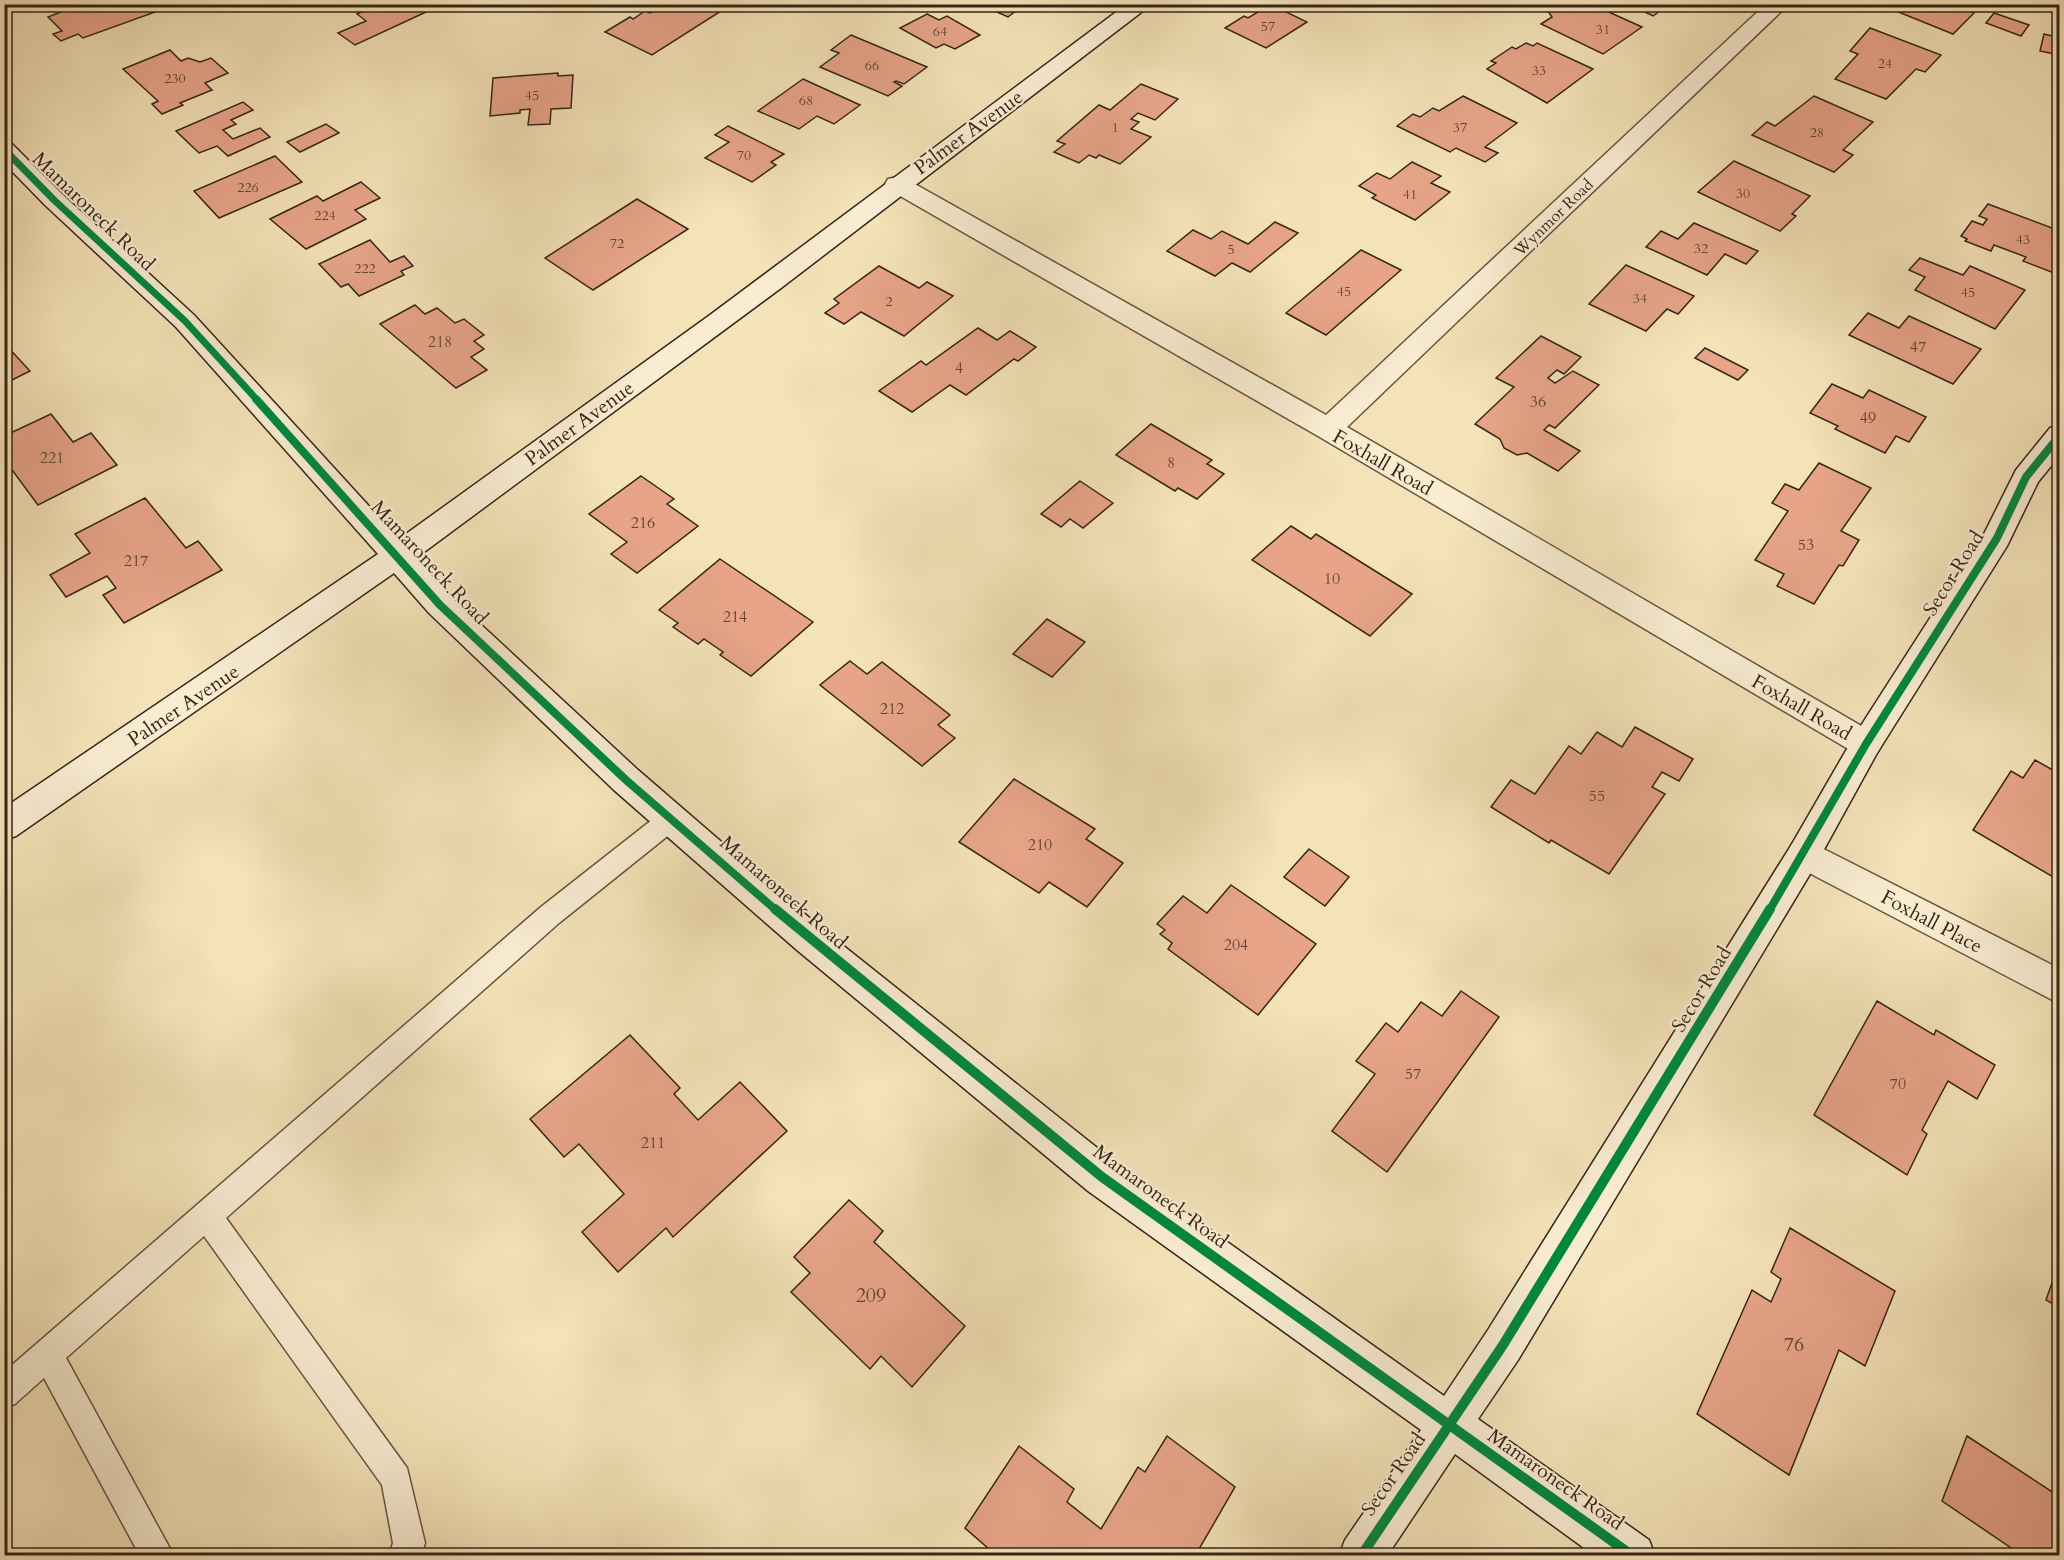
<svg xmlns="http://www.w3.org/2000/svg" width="2064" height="1560" font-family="Cardo,serif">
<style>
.building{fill:#e7a489;stroke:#362518;stroke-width:1.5}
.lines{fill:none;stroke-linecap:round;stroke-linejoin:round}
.lane-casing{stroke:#665440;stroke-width:3}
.street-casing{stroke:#665440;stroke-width:3}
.secondary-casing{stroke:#362518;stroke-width:3}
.lane{fill:#f8ecd1;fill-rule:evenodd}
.street{fill:#f8ecd1;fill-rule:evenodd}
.secondary{fill:#f8ecd1;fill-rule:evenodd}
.cycleway-far2-casing{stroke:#f8ecd1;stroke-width:10}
.cycleway-far1-casing{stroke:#f8ecd1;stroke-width:12}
.cycleway-casing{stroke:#f8ecd1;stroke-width:14}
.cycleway-far2{stroke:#00873e;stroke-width:7}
.cycleway-far1{stroke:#00873e;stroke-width:8}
.cycleway{stroke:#00873e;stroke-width:10}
.labels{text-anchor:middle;stroke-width:4.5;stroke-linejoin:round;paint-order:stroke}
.far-number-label{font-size:14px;fill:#624534}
.far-street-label{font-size:16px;fill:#362518;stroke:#f8ecd1}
.number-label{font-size:16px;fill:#624534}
.street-label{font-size:20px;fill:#362518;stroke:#f8ecd1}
.near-number-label{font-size:20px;fill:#624534}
</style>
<rect width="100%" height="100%" fill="#f4e2b8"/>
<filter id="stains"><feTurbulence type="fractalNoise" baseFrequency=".00333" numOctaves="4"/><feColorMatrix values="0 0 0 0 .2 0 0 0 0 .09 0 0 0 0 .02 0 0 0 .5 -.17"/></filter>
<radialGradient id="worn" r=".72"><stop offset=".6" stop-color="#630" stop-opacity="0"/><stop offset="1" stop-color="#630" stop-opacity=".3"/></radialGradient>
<!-- building -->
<g class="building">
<path d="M 81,4 L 166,4 L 169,7 L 83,38 L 78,34 L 61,41 L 53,34 L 62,31 L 48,17 Z"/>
<path d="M 378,4 L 416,4 L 426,12 L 355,45 L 338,33 L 366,21 L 357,14 Z"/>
<path d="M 670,4 L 706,4 L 721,11 L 652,55 L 605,32 L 630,17 L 633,19 L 645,11 L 650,13 Z"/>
<path d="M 979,4 L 1025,4 L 1008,17 Z"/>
<path d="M 1266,4 L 1294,4 L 1284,11 L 1307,22 L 1266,48 L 1225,28 L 1244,16 L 1248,18 L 1268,6 Z"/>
<path d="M 1591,4 L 1642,27 L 1603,54 L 1541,24 L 1552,17 L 1547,10 L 1554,5 Z"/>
<path d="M 1628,4 L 1668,4 L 1669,5 L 1653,16 Z"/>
<path d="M 1896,4 L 1956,4 L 1974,13 L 1953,34 L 1891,9 Z"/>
<path d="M 1994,13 L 2029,25 L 2021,36 L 1986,23 Z"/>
<path d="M 927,14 L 939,20 L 947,16 L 980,35 L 955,49 L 944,44 L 936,48 L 900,28 Z"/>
<path d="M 1870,28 L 1941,55 L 1925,72 L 1916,69 L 1886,99 L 1835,79 L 1858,54 L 1850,51 Z"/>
<path d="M 2044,34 L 2060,38 L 2060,55 L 2040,51 Z"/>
<path d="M 851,35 L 927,67 L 904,84 L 896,81 L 894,82 L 902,86 L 888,96 L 820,67 L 839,53 L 831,50 Z"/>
<path d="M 1526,43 L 1533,46 L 1537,43 L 1593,69 L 1547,103 L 1487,69 L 1496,63 L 1491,61 L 1512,47 L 1516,49 Z"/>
<path d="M 170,50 L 181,61 L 188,58 L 200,62 L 211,58 L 228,73 L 205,83 L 212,90 L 180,103 L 183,105 L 162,114 L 152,104 L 158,101 L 123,69 Z"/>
<path d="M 558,73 L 558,76 L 573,75 L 571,108 L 551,109 L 550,124 L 528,125 L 530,109 L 520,110 L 520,113 L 490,116 L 493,78 Z"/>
<path d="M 803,79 L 860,105 L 834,124 L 817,116 L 799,129 L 758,111 Z"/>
<path d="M 1141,84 L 1178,99 L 1155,120 L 1138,113 L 1131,119 L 1139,122 L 1131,129 L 1151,137 L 1120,164 L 1099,155 L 1096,158 L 1089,155 L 1079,163 L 1054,152 L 1065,144 L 1057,141 L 1099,105 L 1110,110 Z"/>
<path d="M 1463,96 L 1517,123 L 1485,147 L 1498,153 L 1485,162 L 1456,148 L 1450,152 L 1397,126 L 1413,114 L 1420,117 L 1433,108 L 1439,111 Z"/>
<path d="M 1814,96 L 1873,122 L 1843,150 L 1853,155 L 1834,172 L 1752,135 L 1767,122 L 1775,126 Z"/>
<path d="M 243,102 L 253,110 L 231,120 L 236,124 L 223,130 L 233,139 L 260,128 L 270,137 L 228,156 L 217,146 L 199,153 L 176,131 Z"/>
<path d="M 326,124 L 339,133 L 300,152 L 287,142 Z"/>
<path d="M 728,126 L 784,154 L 771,162 L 776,165 L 752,182 L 705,158 L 729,142 L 715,135 Z"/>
<path d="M 275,156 L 302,182 L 219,218 L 194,191 Z"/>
<path d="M 1734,161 L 1810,196 L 1792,214 L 1796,216 L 1780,231 L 1698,192 Z"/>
<path d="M 1412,162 L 1441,176 L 1431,183 L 1450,192 L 1415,220 L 1372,198 L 1376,195 L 1359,186 L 1377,173 L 1390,179 Z"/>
<path d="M 361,182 L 380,198 L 355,210 L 366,219 L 306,249 L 270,219 L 317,196 L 323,201 Z"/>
<path d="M 637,199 L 688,229 L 593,290 L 545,258 Z"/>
<path d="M 1988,204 L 2060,231 L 2059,275 L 2023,261 L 2026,257 L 1994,245 L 1991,251 L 1965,241 L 1967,239 L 1961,236 L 1972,221 L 1983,225 L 1987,219 L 1979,216 Z"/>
<path d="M 1275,222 L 1298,233 L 1250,272 L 1232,263 L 1215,276 L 1167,251 L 1193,230 L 1211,239 L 1222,231 L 1248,244 Z"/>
<path d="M 1694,223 L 1758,251 L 1746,264 L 1725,254 L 1707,275 L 1646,247 L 1661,231 L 1678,239 Z"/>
<path d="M 370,240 L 390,262 L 404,256 L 413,266 L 401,271 L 404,275 L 359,296 L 348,284 L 341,287 L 319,264 Z"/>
<path d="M 1361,250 L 1401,270 L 1326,335 L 1286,313 Z"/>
<path d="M 1920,258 L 1963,275 L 1970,266 L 2025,290 L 1995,329 L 1915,290 L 1925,277 L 1909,270 Z"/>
<path d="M 1626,265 L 1694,296 L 1678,314 L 1667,309 L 1646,331 L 1589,304 Z"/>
<path d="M 879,266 L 919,288 L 927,282 L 953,296 L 904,336 L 861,312 L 844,324 L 825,313 L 839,303 L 834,299 Z"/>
<path d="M 415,305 L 425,314 L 437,308 L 455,323 L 464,319 L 484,335 L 474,341 L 484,349 L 471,357 L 487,370 L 456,388 L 380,324 Z"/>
<path d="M 1868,313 L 1899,328 L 1909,316 L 1981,349 L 1953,384 L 1849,335 Z"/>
<path d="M 978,328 L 997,340 L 1010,331 L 1036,347 L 1018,361 L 1014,359 L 966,395 L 950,385 L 912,412 L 879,391 L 921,361 L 926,365 Z"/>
<path d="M 1541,336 L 1581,357 L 1564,374 L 1557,370 L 1548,378 L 1555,383 L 1573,371 L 1599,385 L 1555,428 L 1549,425 L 1544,430 L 1580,451 L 1558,471 L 1527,453 L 1517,455 L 1504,448 L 1500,439 L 1475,424 L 1514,387 L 1496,378 Z"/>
<path d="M 4,343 L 30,371 L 4,384 Z"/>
<path d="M 1705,348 L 1748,370 L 1738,380 L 1695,358 Z"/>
<path d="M 1832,384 L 1863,398 L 1869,390 L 1926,417 L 1909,442 L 1896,436 L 1885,453 L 1835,429 L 1838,426 L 1810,413 Z"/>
<path d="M 51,414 L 73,442 L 91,433 L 117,465 L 38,505 L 4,459 L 4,436 Z"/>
<path d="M 1151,424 L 1212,460 L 1207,464 L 1224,474 L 1197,499 L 1178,488 L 1175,491 L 1116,455 Z"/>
<path d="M 1819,463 L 1871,488 L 1841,531 L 1859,540 L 1843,566 L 1839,565 L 1814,604 L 1777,586 L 1784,574 L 1755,560 L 1788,511 L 1772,503 L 1785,484 L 1799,490 Z"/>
<path d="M 641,476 L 674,499 L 667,504 L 698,526 L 637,573 L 611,554 L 627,542 L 589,514 Z"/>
<path d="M 1080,481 L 1113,503 L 1083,528 L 1070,519 L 1061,527 L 1041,514 Z"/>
<path d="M 145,498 L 186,548 L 198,541 L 222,570 L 124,623 L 103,595 L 116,588 L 107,576 L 66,597 L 50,575 L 90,553 L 75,534 Z"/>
<path d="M 1291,526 L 1311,539 L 1316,534 L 1412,594 L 1370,636 L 1252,560 Z"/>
<path d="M 720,559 L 813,622 L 751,676 L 720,655 L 723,652 L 704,639 L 698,644 L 673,627 L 678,623 L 659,610 Z"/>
<path d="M 1047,619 L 1085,642 L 1052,677 L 1013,654 Z"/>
<path d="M 850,661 L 867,674 L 882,662 L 950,715 L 938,725 L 955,738 L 922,766 L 820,685 Z"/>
<path d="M 1635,727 L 1693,759 L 1679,781 L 1662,772 L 1652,787 L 1665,794 L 1609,874 L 1551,840 L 1549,843 L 1491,807 L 1511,780 L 1535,794 L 1569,746 L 1581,754 L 1597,732 L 1622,747 Z"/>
<path d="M 2035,760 L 2060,774 L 2060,881 L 1973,830 L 2011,771 L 2023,778 Z"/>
<path d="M 1014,779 L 1095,829 L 1086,839 L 1123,863 L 1087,907 L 1049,882 L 1039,893 L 959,842 Z"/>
<path d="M 1309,849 L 1349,877 L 1325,906 L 1284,877 Z"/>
<path d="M 1231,885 L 1316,944 L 1258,1015 L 1168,949 L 1172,943 L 1160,934 L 1165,930 L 1157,924 L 1183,896 L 1207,913 Z"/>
<path d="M 1461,991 L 1499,1017 L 1387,1172 L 1332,1131 L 1375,1074 L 1356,1061 L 1386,1023 L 1398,1032 L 1421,1002 L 1442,1016 Z"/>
<path d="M 1877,1001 L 1934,1035 L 1936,1030 L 1995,1065 L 1977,1099 L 1948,1081 L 1922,1130 L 1927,1134 L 1907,1175 L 1814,1115 Z"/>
<path d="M 630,1035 L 680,1088 L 674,1094 L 698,1120 L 740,1082 L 787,1131 L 673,1237 L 666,1228 L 618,1272 L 582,1232 L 624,1194 L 579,1144 L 564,1157 L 530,1119 Z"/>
<path d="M 849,1200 L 883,1231 L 874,1242 L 965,1326 L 912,1387 L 881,1356 L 870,1369 L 791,1292 L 810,1273 L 794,1257 Z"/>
<path d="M 1790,1228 L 1895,1291 L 1865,1366 L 1839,1350 L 1789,1475 L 1697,1414 L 1752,1290 L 1771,1302 L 1781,1279 L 1771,1272 Z"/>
<path d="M 2060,1260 L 2060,1308 L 2046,1300 Z"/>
<path d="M 1167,1436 L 1235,1487 L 1195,1556 L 997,1556 L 965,1528 L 1019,1446 L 1074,1489 L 1067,1502 L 1101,1529 L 1138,1467 L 1145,1472 Z"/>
<path d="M 1967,1436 L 2060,1497 L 2060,1556 L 2023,1556 L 1942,1501 Z"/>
</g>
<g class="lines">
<defs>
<path id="lane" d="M 671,809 L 680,812 L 683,819 L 680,826 L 559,923 L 226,1218 L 407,1468 L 425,1543 L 421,1556 L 389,1556 L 393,1543 L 382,1485 L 204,1236 L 66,1358 L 174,1556 L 140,1556 L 44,1378 L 15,1404 L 4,1408 L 4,1372 L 541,907 L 662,812 Z"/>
<g id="street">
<path d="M 1766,4 L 1789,4 L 1347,427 L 1877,735 L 1882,744 L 1877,753 L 1866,757 L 1855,753 L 1318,436 L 888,189 L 885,184 L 888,179 L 897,177 L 906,179 L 1326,415 Z"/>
<path d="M 1804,839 L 2060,969 L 2060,1004 L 1792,864 L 1787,854 L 1792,844 Z"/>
</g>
<path id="secondary" d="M 1127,4 L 1152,4 L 781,288 L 416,558 L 451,597 L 638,770 L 821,928 L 1116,1163 L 1444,1396 L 1488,1330 L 1792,844 L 1855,735 L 1984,534 L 2016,470 L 2050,428 L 2060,425 L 2060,455 L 2038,482 L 2007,546 L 1877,753 L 1816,864 L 1518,1360 L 1478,1419 L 1649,1540 L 1655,1556 L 1595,1556 L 1455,1454 L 1387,1556 L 1339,1556 L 1345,1540 L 1421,1430 L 1088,1191 L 797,950 L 614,790 L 429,613 L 394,573 L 16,836 L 4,840 L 4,808 L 378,554 L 176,327 L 45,205 L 4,163 L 4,142 L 12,144 L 63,195 L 194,315 L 399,539 L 710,315 Z"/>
</defs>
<!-- lane casing -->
<use href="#lane" class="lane-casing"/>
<!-- street casing -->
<use href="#street" class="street-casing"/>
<!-- secondary casing -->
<use href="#secondary" class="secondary-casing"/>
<!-- lane -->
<use href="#lane" class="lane"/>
<!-- street -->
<use href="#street" class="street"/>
<!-- secondary -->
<use href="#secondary" class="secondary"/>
<defs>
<path id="cycleway-far2" d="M 4,149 L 54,200 L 185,321 L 258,401"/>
<g id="cycleway-far1">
<path d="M 256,399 L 440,605 L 626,780 L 777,911"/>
<path d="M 1769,911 L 1866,744 L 1997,538 L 2026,477 L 2060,435"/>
</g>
<g id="cycleway">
<path d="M 775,909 L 1102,1177 L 1633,1556"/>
<path d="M 1361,1556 L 1503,1345 L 1770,909"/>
</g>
</defs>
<!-- cycleway-far2 casing -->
<use href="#cycleway-far2" class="cycleway-far2-casing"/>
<!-- cycleway-far1 casing -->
<use href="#cycleway-far1" class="cycleway-far1-casing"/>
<!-- cycleway casing -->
<use href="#cycleway" class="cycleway-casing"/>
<!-- cycleway-far2 -->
<use href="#cycleway-far2" class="cycleway-far2"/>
<!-- cycleway-far1 -->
<use href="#cycleway-far1" class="cycleway-far1"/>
<!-- cycleway -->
<use href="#cycleway" class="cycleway"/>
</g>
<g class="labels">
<!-- far-number labels -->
<g class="far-number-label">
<text x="1268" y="31">57</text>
<text x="1603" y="34">31</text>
<text x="940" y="36">64</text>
<text x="1885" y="68">24</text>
<text x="872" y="70">66</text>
<text x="1539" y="75">33</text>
<text x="175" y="83">230</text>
<text x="532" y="100">45</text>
<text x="806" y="105">68</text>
<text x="1115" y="132">1</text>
<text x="1460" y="132">37</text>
<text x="1817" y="137">28</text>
<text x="744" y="160">70</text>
<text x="248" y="192">226</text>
<text x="1743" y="198">30</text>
<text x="1410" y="199">41</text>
<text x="325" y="220">224</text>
<text x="2023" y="244">43</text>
<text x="617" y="248">72</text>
<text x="1701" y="253">32</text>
<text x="1231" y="254">5</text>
<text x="365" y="273">222</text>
<text x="1344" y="296">45</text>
<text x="1968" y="297">45</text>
<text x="1640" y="303">34</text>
<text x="889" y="306">2</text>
</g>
<!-- far-street labels -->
<g class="far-street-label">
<text transform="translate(1553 217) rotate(-44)" y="6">Wynmor Road</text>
</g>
<!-- number labels -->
<g class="number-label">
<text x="440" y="347">218</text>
<text x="1918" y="352">47</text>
<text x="959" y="373">4</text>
<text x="1538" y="407">36</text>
<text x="1868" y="423">49</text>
<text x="52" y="463">221</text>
<text x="1171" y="468">8</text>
<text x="643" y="528">216</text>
<text x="1806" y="550">53</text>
<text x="136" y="566">217</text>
<text x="1332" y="584">10</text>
<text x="735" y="622">214</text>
<text x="892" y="714">212</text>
<text x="1597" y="801">55</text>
<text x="1040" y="850">210</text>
<text x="1236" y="950">204</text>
<text x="1413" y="1079">57</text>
<text x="1898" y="1089">70</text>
<text x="653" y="1148">211</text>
</g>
<!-- street labels -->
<g class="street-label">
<text transform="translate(968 132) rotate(-36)" y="7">Palmer Avenue</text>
<text transform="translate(94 211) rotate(44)" y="7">Mamaroneck Road</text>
<text transform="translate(579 423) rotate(-36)" y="7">Palmer Avenue</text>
<text transform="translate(1383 462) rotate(30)" y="7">Foxhall Road</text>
<text transform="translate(430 562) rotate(47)" y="7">Mamaroneck Road</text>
<text transform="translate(1953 573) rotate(-58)" y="7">Secor Road</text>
<text transform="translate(183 705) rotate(-34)" y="7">Palmer Avenue</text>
<text transform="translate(1802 707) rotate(30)" y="7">Foxhall Road</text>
<text transform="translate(784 892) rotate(41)" y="7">Mamaroneck Road</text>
<text transform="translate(1932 921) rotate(28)" y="7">Foxhall Place</text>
<text transform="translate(1701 989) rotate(-59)" y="7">Secor Road</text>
<text transform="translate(1161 1196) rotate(36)" y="7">Mamaroneck Road</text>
<text transform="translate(1393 1474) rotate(-55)" y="7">Secor Road</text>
<text transform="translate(1556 1479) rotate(35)" y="7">Mamaroneck Road</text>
</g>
<!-- near-number labels -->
<g class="near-number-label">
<text x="871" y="1302">209</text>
<text x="1794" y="1351">76</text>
</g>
</g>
<!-- margin -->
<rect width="2064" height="1560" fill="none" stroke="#f4e2b8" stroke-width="24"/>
<rect x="6" y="6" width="2052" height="1548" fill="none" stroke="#362518" stroke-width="3"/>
<rect x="12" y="12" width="2040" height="1536" fill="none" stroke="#362518" stroke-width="1.5"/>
<rect width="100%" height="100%" filter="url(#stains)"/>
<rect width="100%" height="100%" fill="url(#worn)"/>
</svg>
